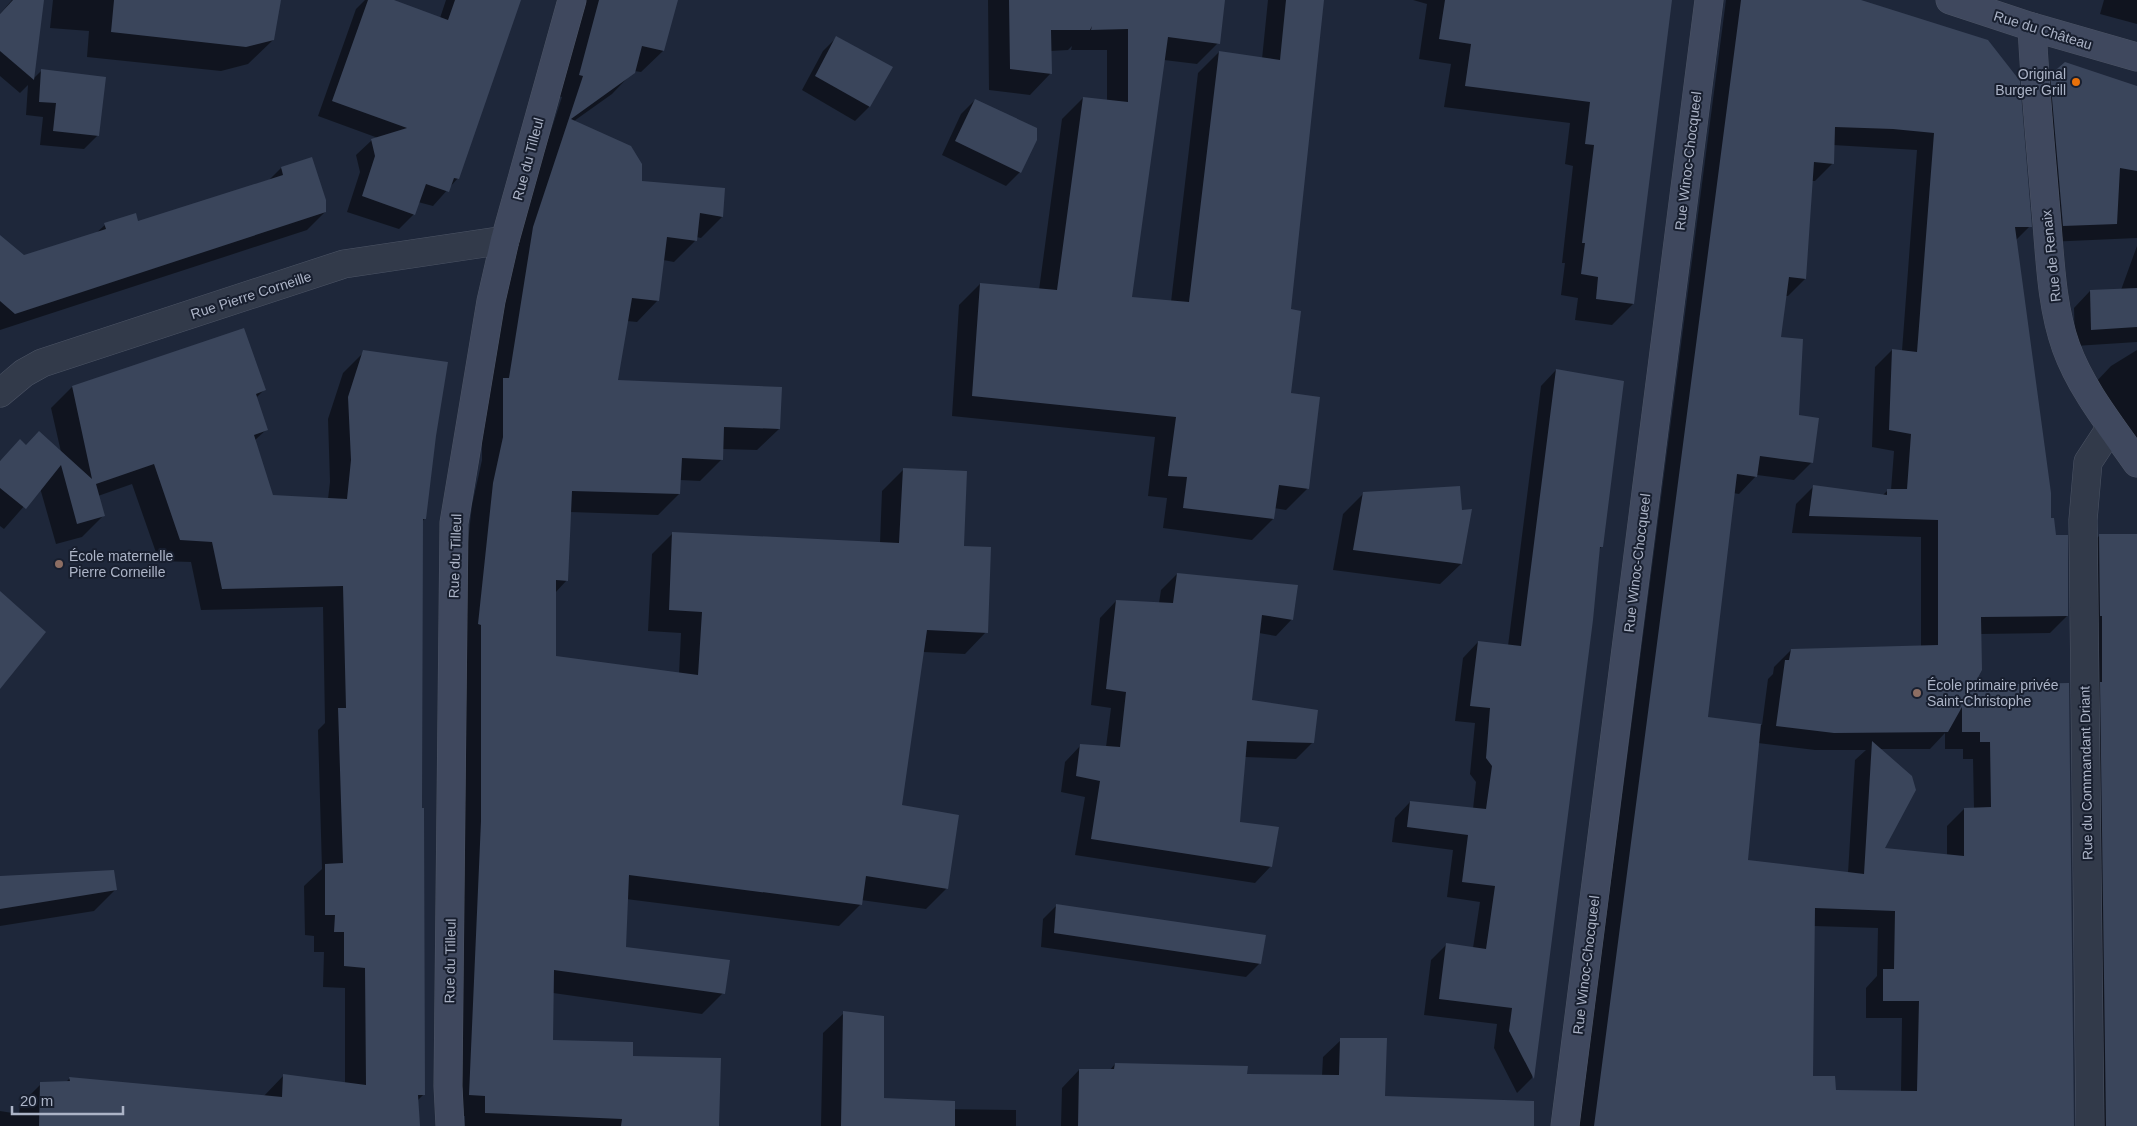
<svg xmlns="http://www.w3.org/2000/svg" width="2137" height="1126" font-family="Arial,sans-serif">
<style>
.shadow{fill:#0007;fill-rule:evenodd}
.building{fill:#3a455b;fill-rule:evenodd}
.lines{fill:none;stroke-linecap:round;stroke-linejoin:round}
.street-casing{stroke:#4c5465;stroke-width:29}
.secondary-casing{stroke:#4c5465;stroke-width:29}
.street{stroke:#323a4a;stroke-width:28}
.secondary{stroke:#3f485e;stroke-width:28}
.food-dot{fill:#e8710a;stroke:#181f2f;stroke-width:2}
.education-dot{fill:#8d6e63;stroke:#181f2f;stroke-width:2}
.labels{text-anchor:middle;stroke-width:4;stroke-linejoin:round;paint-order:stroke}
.street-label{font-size:14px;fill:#acb4c7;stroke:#181f2f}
.poi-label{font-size:14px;fill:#acb4c7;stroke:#181f2f;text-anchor:start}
</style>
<rect width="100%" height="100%" fill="#1e273a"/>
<!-- shadow -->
<g class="shadow">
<path d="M 12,0 L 43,0 L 33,79 L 42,70 L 98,135 L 84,149 L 40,145 L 43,117 L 26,115 L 28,85 L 20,93 L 0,76 L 0,14 Z"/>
<path d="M 53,0 L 280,0 L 273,40 L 248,64 L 221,71 L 87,57 L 89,31 L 50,28 Z"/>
<path d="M 365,0 L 390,0 L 440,18 L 446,0 L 520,0 L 458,178 L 433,206 L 418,202 L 414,214 L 399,229 L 347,212 L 360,172 L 356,155 L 372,140 L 378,138 L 318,116 L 356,9 Z"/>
<path d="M 584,0 L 677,0 L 663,51 L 641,72 L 634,71 L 612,94 L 574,121 L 640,182 L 722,217 L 701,238 L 696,237 L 695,241 L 674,262 L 663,260 L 658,300 L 637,322 L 627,321 L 616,381 L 779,429 L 757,450 L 722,449 L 722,459 L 700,481 L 680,480 L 679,494 L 658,515 L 570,512 L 567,580 L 555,593 L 554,657 L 679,674 L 681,633 L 648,631 L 652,554 L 673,533 L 880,543 L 882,491 L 904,469 L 963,547 L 986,632 L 965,654 L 923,652 L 901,806 L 947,888 L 926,909 L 861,900 L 861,904 L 839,926 L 626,899 L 625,948 L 723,993 L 702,1014 L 553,993 L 552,1041 L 631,1057 L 718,1126 L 465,1126 L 465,1116 L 448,1116 L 457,645 L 472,505 L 482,460 L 482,401 L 512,250 L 562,97 L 558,96 Z"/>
<path d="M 988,0 L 1224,0 L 1218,43 L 1197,64 L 1164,60 L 1131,299 L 1171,302 L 1198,73 L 1219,52 L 1262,59 L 1268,0 L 1323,0 L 1290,310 L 1290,394 L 1307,489 L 1286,510 L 1274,508 L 1273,519 L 1252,540 L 1163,528 L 1167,498 L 1148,496 L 1155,437 L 952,416 L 959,305 L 980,284 L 1039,290 L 1062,119 L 1083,98 L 1107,101 L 1107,50 L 1071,50 L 1072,46 L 1068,50 L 1050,51 L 1050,74 L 1030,95 L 989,90 Z"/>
<path d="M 1413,0 L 1671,0 L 1633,304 L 1612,325 L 1575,320 L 1578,298 L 1561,295 L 1565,263 L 1562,263 L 1573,166 L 1565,164 L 1570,123 L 1444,107 L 1451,64 L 1419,59 L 1427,4 Z"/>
<path d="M 1726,0 L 1855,0 L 2030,226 L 2015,241 L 2050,519 L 2055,537 L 2067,616 L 2050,633 L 1980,634 L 1972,687 L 2068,684 L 2073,1126 L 1579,1126 ZM 1833,145 L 1917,150 L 1902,351 L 1892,350 L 1875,367 L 1872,447 L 1894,451 L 1891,490 L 1888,490 L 1883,495 L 1814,486 L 1796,504 L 1792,533 L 1921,537 L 1921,647 L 1791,650 L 1774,667 L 1773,674 L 1768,679 L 1762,725 L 1707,718 L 1733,493 L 1739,494 L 1757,475 L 1794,480 L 1812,462 L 1798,416 L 1780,338 L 1785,296 L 1788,296 L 1805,279 L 1811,181 L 1815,181 L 1832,164 ZM 1945,733 L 1945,749 L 1963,749 L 1963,759 L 1973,759 L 1974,809 L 1964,809 L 1947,826 L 1947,855 L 1883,849 L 1880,749 L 1930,749 ZM 1758,743 L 1815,750 L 1866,750 L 1855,760 L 1848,873 L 1746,861 ZM 1814,926 L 1878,928 L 1877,976 L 1866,988 L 1866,1018 L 1902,1018 L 1901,1092 L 1834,1091 L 1812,1077 Z"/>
<path d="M 2104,0 L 2137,0 L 2137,24 L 2100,14 Z"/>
<path d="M 837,37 L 891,67 L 869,107 L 855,121 L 802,90 L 823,51 Z"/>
<path d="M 2051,76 L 2137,87 L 2137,238 L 2047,242 L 2035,92 Z"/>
<path d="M 975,100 L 1020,172 L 1006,186 L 942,155 L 961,114 Z"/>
<path d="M 281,168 L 325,212 L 307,230 L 0,330 L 0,236 L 23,256 L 95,234 L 105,225 L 138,222 L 269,180 Z"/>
<path d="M 2137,246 L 2137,342 L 2075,346 L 2074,308 L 2090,291 L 2121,290 Z"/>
<path d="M 2137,350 L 2137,454 L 2095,383 L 2111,366 Z"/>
<path d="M 364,352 L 435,436 L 425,518 L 422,522 L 421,810 L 424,1094 L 417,1101 L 419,1126 L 0,1126 L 0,1111 L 19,1114 L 20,1105 L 41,1084 L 65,1083 L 70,1078 L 263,1097 L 284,1075 L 345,1083 L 345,988 L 323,987 L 324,952 L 314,952 L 314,936 L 305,935 L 304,886 L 322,869 L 318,730 L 325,723 L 323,607 L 201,610 L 191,562 L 159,561 L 132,484 L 98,496 L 103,516 L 82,537 L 56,544 L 40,488 L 4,529 L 0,526 L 0,461 L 25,446 L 61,452 L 51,408 L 72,387 L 264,390 L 256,398 L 266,430 L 254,441 L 273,497 L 328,499 L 330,482 L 328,419 L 343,373 Z"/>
<path d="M 1556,370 L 1601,547 L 1599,550 L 1592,620 L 1532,1078 L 1517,1093 L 1494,1048 L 1497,1024 L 1424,1015 L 1431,960 L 1446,945 L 1473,948 L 1480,902 L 1447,897 L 1453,850 L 1392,842 L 1395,818 L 1410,802 L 1473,809 L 1476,782 L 1470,774 L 1475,723 L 1455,721 L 1463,658 L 1478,642 L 1508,646 L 1541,386 Z"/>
<path d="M 1363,494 L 1461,511 L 1471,510 L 1461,564 L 1440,584 L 1333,570 L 1343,514 Z"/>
<path d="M 2137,535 L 2137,1126 L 2099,1126 L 2085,550 L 2099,536 Z"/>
<path d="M 1177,574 L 1292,619 L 1276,636 L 1259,633 L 1250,701 L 1313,742 L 1296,759 L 1245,757 L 1239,823 L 1271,866 L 1255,883 L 1075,855 L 1085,797 L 1061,792 L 1065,762 L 1081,745 L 1106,747 L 1111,708 L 1091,705 L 1100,618 L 1116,601 L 1159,603 L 1161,590 Z"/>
<path d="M 0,877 L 115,890 L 94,911 L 0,926 Z"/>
<path d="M 1057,905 L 1260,963 L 1246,977 L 1041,947 L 1043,919 Z"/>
<path d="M 844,1013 L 882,1099 L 936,1109 L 1016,1110 L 1016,1126 L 821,1126 L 823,1033 Z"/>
<path d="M 1341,1040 L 1384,1097 L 1526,1126 L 1061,1126 L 1062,1088 L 1079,1070 L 1109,1071 L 1115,1064 L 1246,1075 L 1322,1076 L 1323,1057 Z"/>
</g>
<!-- building -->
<g class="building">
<path d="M 13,0 L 44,0 L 34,80 L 0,51 L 0,14 Z"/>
<path d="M 114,0 L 281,0 L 274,40 L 246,47 L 111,32 Z"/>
<path d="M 368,0 L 394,0 L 448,20 L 455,0 L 521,0 L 459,179 L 454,178 L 449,192 L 426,184 L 415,215 L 362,196 L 375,156 L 371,139 L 407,128 L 332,101 Z"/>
<path d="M 599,0 L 678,0 L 664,51 L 642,46 L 635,73 L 571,119 L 631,146 L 642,164 L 642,181 L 725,188 L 723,217 L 700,213 L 697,241 L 667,237 L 659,301 L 632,298 L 618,380 L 782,387 L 780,429 L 724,427 L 723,460 L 682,458 L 680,494 L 572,491 L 568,581 L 556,580 L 556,656 L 698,675 L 702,612 L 669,610 L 672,532 L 899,543 L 903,468 L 967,471 L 964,546 L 991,547 L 988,633 L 927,630 L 902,805 L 959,815 L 948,889 L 866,876 L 862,905 L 629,875 L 626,947 L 730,960 L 725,994 L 554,970 L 553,1040 L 633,1042 L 633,1056 L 721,1058 L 719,1126 L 621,1126 L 622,1119 L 485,1113 L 485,1096 L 469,1095 L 481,821 L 481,625 L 478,624 L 493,483 L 503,437 L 503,378 L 509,378 L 533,227 L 583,76 L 579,75 Z"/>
<path d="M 1009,0 L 1225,0 L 1220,44 L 1168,37 L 1132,297 L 1189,302 L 1219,51 L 1280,60 L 1286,0 L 1324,0 L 1291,309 L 1301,311 L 1291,393 L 1320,397 L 1309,489 L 1279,485 L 1274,519 L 1183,508 L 1187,477 L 1168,476 L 1176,417 L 972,396 L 980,283 L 1057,290 L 1083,97 L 1128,102 L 1128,29 L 1091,30 L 1092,26 L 1090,30 L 1051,30 L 1052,74 L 1010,69 Z"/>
<path d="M 1445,0 L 1672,0 L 1634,304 L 1596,299 L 1598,277 L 1581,274 L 1585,243 L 1582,243 L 1594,145 L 1585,144 L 1590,102 L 1465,86 L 1471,44 L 1439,39 Z"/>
<path d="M 1741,0 L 1861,0 L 1988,40 L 2020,81 L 2032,227 L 2015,227 L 2051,493 L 2051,518 L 2054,518 L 2056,535 L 2068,535 L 2068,616 L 1981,617 L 1982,670 L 1974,685 L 2069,683 L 2074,1126 L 1594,1126 ZM 1835,127 L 1893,129 L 1934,133 L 1917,352 L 1892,349 L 1889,430 L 1911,434 L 1907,489 L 1887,489 L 1887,495 L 1813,485 L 1809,516 L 1938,520 L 1938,645 L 1791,649 L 1789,660 L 1785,660 L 1776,726 L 1834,733 L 1948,732 L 1962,707 L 1962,732 L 1980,732 L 1980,742 L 1990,742 L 1991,807 L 1964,808 L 1964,856 L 1885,848 L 1916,790 L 1912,776 L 1872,741 L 1864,874 L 1748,860 L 1761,724 L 1708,717 L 1737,474 L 1757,477 L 1760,456 L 1813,463 L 1819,418 L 1799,415 L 1803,339 L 1781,337 L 1789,277 L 1806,279 L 1814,162 L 1834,164 ZM 1815,908 L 1895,911 L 1894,969 L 1883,969 L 1883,1001 L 1919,1001 L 1917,1091 L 1836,1090 L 1835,1076 L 1813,1076 Z"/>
<path d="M 836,36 L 893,67 L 870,107 L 815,76 Z"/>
<path d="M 2065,62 L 2137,86 L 2137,171 L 2120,168 L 2117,224 L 2063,226 L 2050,75 Z"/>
<path d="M 41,69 L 106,77 L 99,136 L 53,131 L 56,103 L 39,102 Z"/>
<path d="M 975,99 L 1037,128 L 1037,140 L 1021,173 L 955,141 Z"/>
<path d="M 312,157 L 326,200 L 326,212 L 15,314 L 0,301 L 0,235 L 24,255 L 106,229 L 104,223 L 136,213 L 138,221 L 283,175 L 281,167 Z"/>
<path d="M 2137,288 L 2137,327 L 2091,330 L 2090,290 Z"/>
<path d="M 244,328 L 266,390 L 256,394 L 268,430 L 254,435 L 273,495 L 347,499 L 351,460 L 348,397 L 363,350 L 448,362 L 436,436 L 426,519 L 423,519 L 422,808 L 424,808 L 425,1095 L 418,1095 L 420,1126 L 39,1126 L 40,1082 L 70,1081 L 69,1077 L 282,1097 L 283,1074 L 366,1085 L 365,968 L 344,966 L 344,932 L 334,932 L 335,915 L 325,915 L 325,864 L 343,863 L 338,708 L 346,708 L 343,586 L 222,589 L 212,542 L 180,540 L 154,464 L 96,484 L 105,516 L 77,524 L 61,465 L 26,509 L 0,488 L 0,461 L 20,439 L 26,445 L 39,431 L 92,479 L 72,386 Z"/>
<path d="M 1556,369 L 1624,381 L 1603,547 L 1600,547 L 1593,620 L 1534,1079 L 1509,1031 L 1512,1008 L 1439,999 L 1446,943 L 1486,949 L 1495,886 L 1462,882 L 1468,835 L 1407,827 L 1410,801 L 1486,809 L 1492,766 L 1486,758 L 1490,708 L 1470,706 L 1478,641 L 1521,646 Z"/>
<path d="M 1460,486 L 1462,510 L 1472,509 L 1462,564 L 1353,550 L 1363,492 Z"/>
<path d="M 2099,534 L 2137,534 L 2137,1126 L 2106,1126 L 2100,682 L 2102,682 L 2102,616 L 2100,616 Z"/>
<path d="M 1177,573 L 1298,585 L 1293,620 L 1262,615 L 1252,700 L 1318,710 L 1314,743 L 1247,741 L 1240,822 L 1279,827 L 1272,867 L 1091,839 L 1100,781 L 1076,776 L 1080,744 L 1120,747 L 1126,692 L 1106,689 L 1116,600 L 1173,603 Z"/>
<path d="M 0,591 L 46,632 L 0,689 Z"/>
<path d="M 114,870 L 117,890 L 0,909 L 0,876 Z"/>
<path d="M 1056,904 L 1266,935 L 1261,964 L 1054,933 Z"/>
<path d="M 843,1011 L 884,1016 L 884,1098 L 955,1101 L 955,1126 L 841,1126 Z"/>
<path d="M 1340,1038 L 1387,1038 L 1385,1096 L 1534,1101 L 1534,1126 L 1078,1126 L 1079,1069 L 1114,1069 L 1115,1063 L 1248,1066 L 1247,1074 L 1339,1075 Z"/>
</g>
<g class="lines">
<defs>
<g id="street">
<path d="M 0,393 L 24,373 L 42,363 L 344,264 L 505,240"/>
<path d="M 2090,1126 L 2083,520 L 2088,462 L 2111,427"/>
</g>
<g id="secondary">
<path d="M 1950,0 L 2032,27 L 2137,57"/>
<path d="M 2032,27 C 2035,89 2041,151 2046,212 C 2050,256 2051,305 2066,347 C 2081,389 2112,427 2137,463"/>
<path d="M 450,1126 L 448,1086 L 454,523 L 491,301 L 505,240 L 572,0"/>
<path d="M 1565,1126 L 1709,0"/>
</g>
</defs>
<!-- street casing -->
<use href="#street" class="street-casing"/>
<!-- secondary casing -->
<use href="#secondary" class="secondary-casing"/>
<!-- street -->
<use href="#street" class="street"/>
<!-- secondary -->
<use href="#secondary" class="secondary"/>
</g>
<!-- markers -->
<circle class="food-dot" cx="2076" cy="82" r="5"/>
<g class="education-dot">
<circle cx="59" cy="564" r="5"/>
<circle cx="1917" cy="693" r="5"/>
</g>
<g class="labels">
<!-- street labels -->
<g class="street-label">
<text transform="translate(2043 30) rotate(17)" y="5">Rue du Château</text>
<text transform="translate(528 159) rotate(-75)" y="5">Rue du Tilleul</text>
<text transform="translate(1688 161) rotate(-83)" y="5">Rue Winoc-Chocqueel</text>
<text transform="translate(2051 256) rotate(-96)" y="5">Rue de Renaix</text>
<text transform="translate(251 295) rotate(-18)" y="5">Rue Pierre Corneille</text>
<text transform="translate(455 556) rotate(-88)" y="5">Rue du Tilleul</text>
<text transform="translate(1637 563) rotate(-83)" y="5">Rue Winoc-Chocqueel</text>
<text transform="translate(2086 773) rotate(-91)" y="5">Rue du Commandant Driant</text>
<text transform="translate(450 961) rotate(-89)" y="5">Rue du Tilleul</text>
<text transform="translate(1586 965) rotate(-83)" y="5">Rue Winoc-Chocqueel</text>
</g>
<!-- poi labels -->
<g class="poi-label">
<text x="2066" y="79" text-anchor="end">Original<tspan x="2066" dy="16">Burger Grill</tspan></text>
<text x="69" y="561">École maternelle<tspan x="69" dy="16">Pierre Corneille</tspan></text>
<text x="1927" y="690">École primaire privée<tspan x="1927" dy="16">Saint-Christophe</tspan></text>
</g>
</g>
<!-- scale -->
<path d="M12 1106v8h111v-8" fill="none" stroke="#acb4c7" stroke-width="2.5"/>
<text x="20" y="1106" font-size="15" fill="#acb4c7" stroke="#181f2f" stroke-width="4" paint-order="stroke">20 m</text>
</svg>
